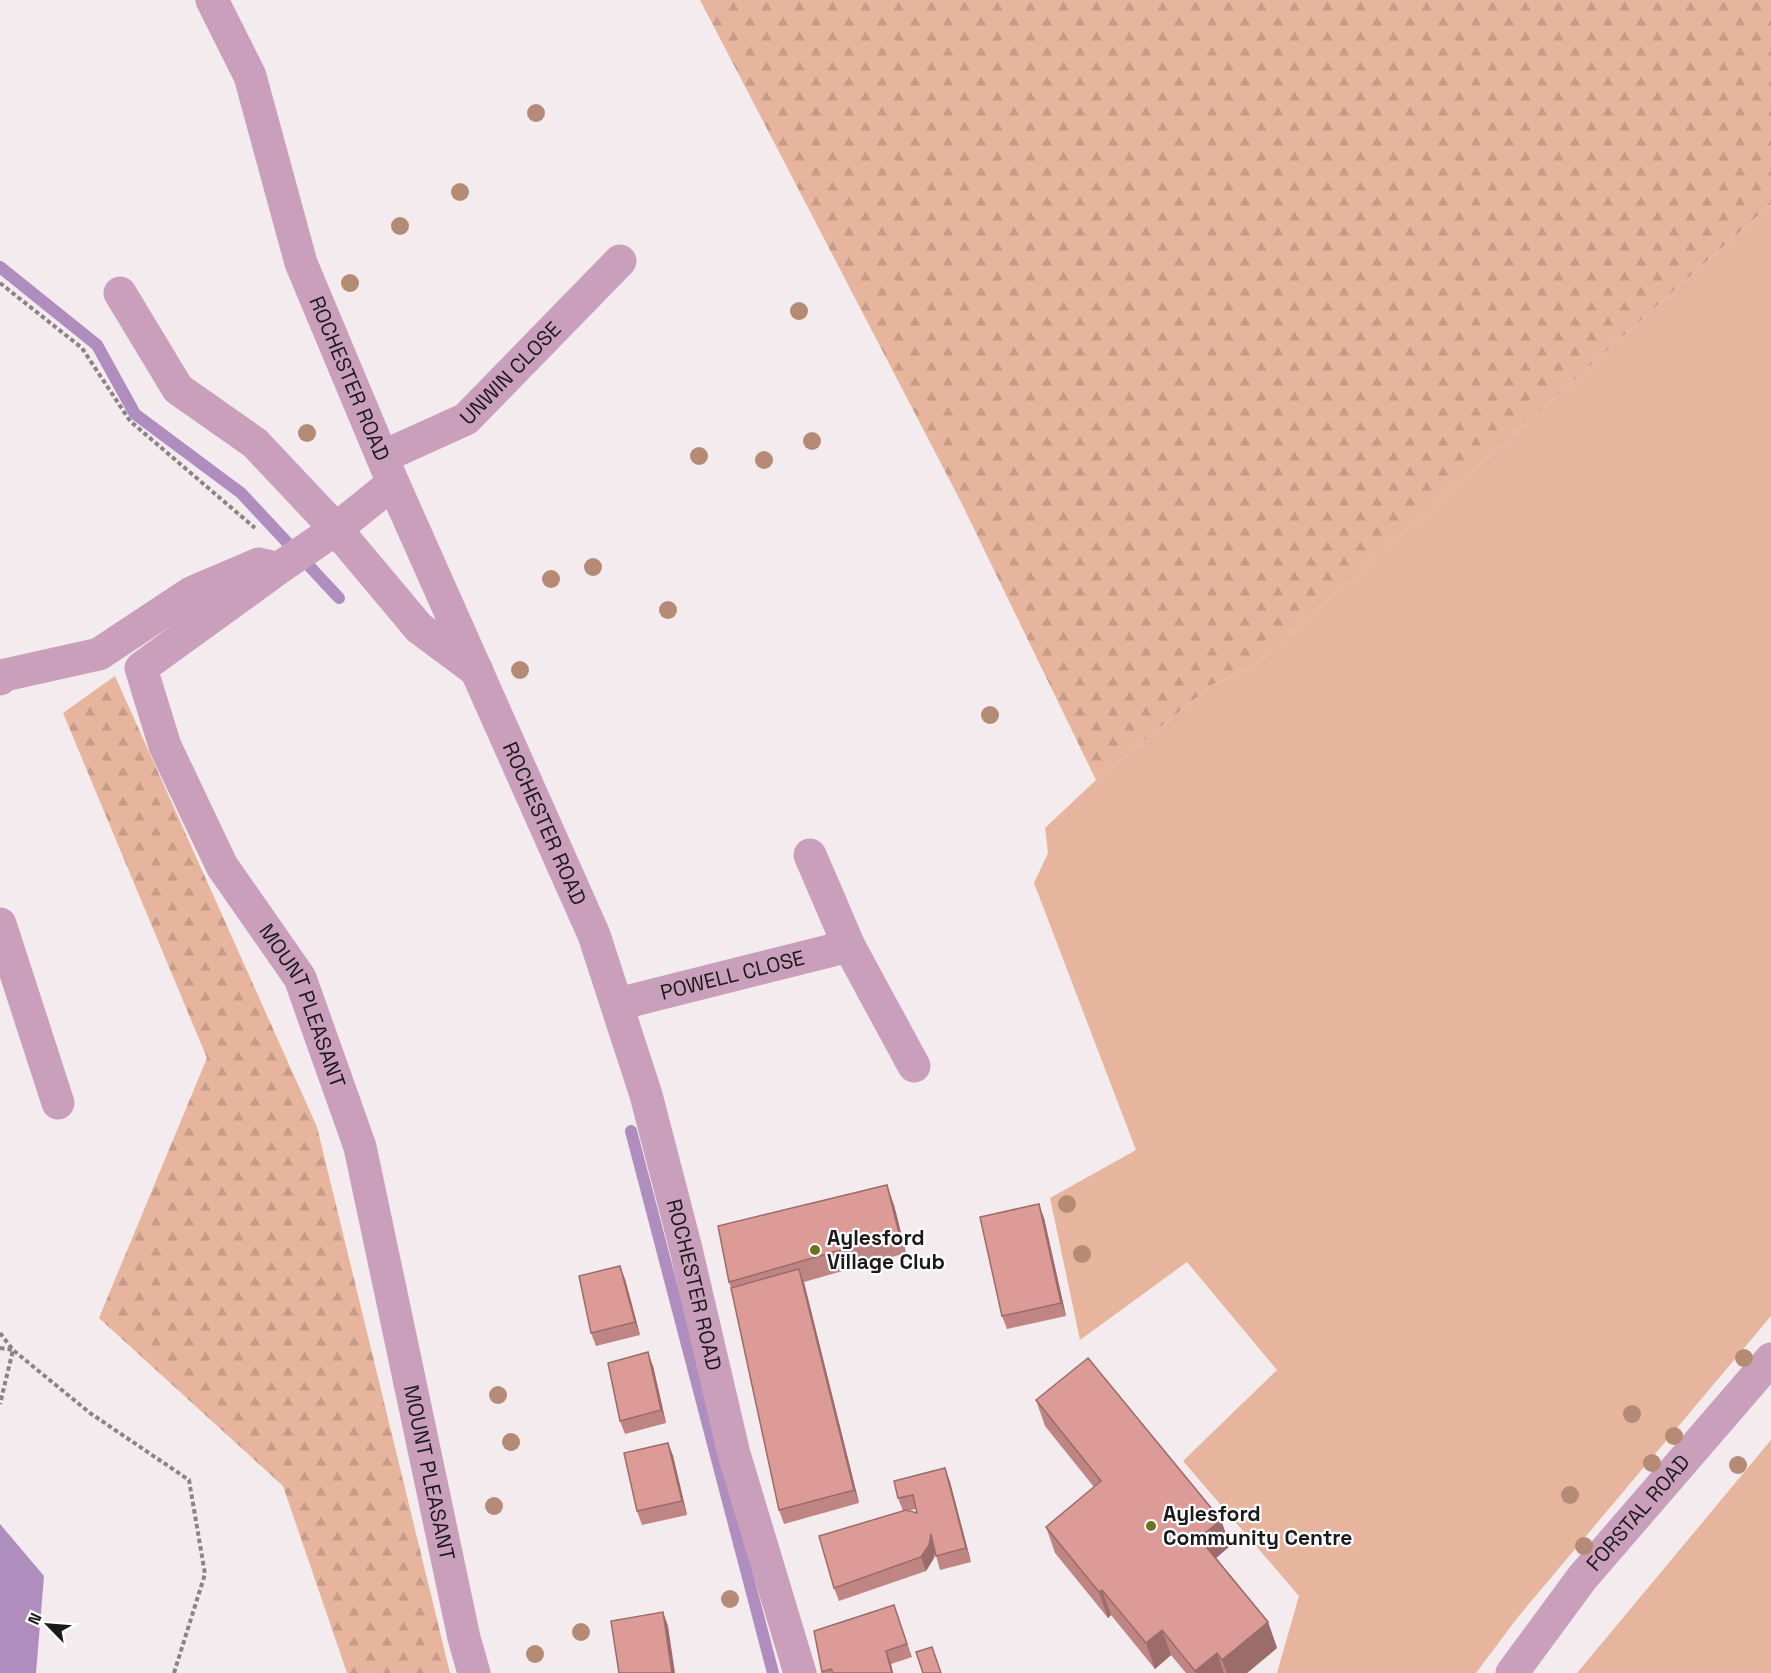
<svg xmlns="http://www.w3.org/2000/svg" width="1771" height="1673" font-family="'Space Grotesk',sans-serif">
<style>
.forest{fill:url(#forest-firs)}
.green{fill:#e7b59e}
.water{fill:#af8dbe}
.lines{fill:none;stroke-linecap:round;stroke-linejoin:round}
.stream{stroke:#af8dbe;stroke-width:12}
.path{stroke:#898485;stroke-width:4;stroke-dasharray:4.5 3;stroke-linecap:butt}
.minor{stroke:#c99fbb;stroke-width:33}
.tree{fill:#b58b76}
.wall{fill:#be8582;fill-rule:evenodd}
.shaded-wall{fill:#9b6c6a}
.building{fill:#dd9b97;stroke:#9b6c6a;stroke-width:1.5}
.poi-dot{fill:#6a721b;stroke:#fff;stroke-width:2}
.labels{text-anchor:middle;stroke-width:4.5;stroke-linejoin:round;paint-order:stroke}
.street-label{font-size:21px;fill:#1b1919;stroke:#fff}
.poi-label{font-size:21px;font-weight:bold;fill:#1b1919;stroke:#fff;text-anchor:start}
</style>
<defs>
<pattern id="forest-firs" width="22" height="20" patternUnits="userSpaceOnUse" patternTransform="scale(1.5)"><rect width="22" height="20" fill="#e7b59e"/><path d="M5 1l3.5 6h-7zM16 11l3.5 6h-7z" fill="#c69b88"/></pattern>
</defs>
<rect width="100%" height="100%" fill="#f3ebed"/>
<!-- forest -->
<g class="forest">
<path d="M 700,0 L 1771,0 L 1771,204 L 1253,667 L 1212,685 L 1096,780 L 961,502 Z"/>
<path d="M 115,676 L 317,1127 L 450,1673 L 347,1673 L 283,1486 L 99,1318 L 207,1058 L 63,713 Z"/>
</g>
<!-- green -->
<g class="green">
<path d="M 1771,204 L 1771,1316 L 1518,1617 L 1476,1673 L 1277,1673 L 1299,1596 L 1183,1461 L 1277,1370 L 1187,1262 L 1080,1340 L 1050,1198 L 1136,1150 L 1034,883 L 1048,853 L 1045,828 L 1096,780 L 1212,685 L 1253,667 Z"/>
<path d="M 1771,1440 L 1771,1673 L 1577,1673 Z"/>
</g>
<!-- water -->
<path class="water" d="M 0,1524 L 44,1576 L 36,1673 L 0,1673 Z"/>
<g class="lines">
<!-- stream -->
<g class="stream">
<path d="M 0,267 L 97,345 L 135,414 L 241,493 L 339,598"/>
<path d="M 631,1131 L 773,1673"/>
</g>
<!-- path -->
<g class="path">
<path d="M 0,283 L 82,348 L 130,421 L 255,528"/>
<path d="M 0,1333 L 13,1350 L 90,1413 L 189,1480 L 205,1574 L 174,1673"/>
<path d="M 0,1348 L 13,1350 L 0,1404"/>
</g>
<!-- minor -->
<g class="minor">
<path id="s1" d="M 212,0 L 250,76 L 301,263 L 393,483 L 594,935 L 646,1095 L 686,1249 L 734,1454 L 800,1673"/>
<path d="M 120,293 L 178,389 L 255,443 L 336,529 L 419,628 L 477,671"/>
<path id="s2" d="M 382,457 L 466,419 L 620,261"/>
<path id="s3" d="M 393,483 L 336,529 L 279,568 L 141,668 L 165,746 L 222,866 L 300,978 L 360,1147 L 464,1638 L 474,1673"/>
<path d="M 0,679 L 5,675 L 99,654 L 191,593 L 259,564 L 268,566"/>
<path d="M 810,855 L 849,946"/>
<path d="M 0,924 L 58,1103"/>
<path id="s4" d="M 618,1004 L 849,946 L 914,1066"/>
<path id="s5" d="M 1512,1673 L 1582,1578 L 1771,1359"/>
</g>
</g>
<!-- trees -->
<g class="tree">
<circle cx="536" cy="113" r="9"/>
<circle cx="460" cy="192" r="9"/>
<circle cx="400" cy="226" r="9"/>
<circle cx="350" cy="283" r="9"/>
<circle cx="799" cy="311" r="9"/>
<circle cx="307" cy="433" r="9"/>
<circle cx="812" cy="441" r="9"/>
<circle cx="699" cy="456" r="9"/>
<circle cx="764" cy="460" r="9"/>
<circle cx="593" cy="567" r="9"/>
<circle cx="551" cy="579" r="9"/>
<circle cx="668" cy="610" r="9"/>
<circle cx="520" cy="670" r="9"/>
<circle cx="990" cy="715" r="9"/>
<circle cx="1067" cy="1204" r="9"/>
<circle cx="1082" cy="1254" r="9"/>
<circle cx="1744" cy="1358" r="9"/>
<circle cx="498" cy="1395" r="9"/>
<circle cx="1632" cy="1414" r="9"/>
<circle cx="1674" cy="1436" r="9"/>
<circle cx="511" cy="1442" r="9"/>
<circle cx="1652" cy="1463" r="9"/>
<circle cx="1738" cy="1465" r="9"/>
<circle cx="1570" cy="1495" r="9"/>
<circle cx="494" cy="1506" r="9"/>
<circle cx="1584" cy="1546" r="9"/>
<circle cx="730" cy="1599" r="9"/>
<circle cx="581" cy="1632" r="9"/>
<circle cx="535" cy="1654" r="9"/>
</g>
<!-- wall -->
<g class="wall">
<path d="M 894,1205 L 906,1253 L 804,1282 L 859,1503 L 784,1524 L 779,1510 L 731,1288 L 729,1282 Z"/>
<path d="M 1044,1218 L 1066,1316 L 1007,1329 L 1002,1316 Z"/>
<path d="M 625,1279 L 640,1335 L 596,1346 L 591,1333 Z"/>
<path d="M 653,1366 L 666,1423 L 625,1434 L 620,1421 Z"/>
<path d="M 1036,1400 L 1221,1520 L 1230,1546 L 1216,1558 L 1268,1622 L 1277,1648 L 1247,1673 L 1186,1673 L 1171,1655 L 1155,1669 L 1111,1615 L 1108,1618 L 1055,1553 L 1046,1527 L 1094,1487 L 1045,1426 Z"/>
<path d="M 668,1443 L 673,1456 L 687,1515 L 642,1525 L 637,1511 Z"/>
<path d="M 945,1468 L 950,1482 L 971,1562 L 940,1570 L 935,1552 L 934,1558 L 926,1571 L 839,1601 L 834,1588 L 903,1511 L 898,1498 ZM 916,1509 L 917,1513 L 907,1511 Z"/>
<path d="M 899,1619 L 912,1657 L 891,1664 L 893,1673 L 822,1673 L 814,1631 Z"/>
</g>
<!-- shaded-wall -->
<g class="shaded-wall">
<path d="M 887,1185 L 894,1205 L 906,1253 L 899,1233 Z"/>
<path d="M 1039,1204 L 1044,1218 L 1066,1316 L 1061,1303 Z"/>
<path d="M 620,1266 L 625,1279 L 640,1335 L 635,1322 Z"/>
<path d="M 799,1269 L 804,1283 L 859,1503 L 854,1490 Z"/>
<path d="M 648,1352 L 653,1366 L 666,1423 L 661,1410 Z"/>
<path d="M 668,1443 L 673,1456 L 687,1515 L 682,1501 Z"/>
<path d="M 945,1468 L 950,1482 L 971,1562 L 966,1548 Z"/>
<path d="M 1221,1520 L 1230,1546 L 1209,1564 L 1199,1538 Z"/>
<path d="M 931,1534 L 936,1547 L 934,1558 L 926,1571 L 921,1557 Z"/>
<path d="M 1102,1590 L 1111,1615 L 1108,1618 L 1099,1592 Z"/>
<path d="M 663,1612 L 668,1626 L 675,1673 L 672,1673 Z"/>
<path d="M 1268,1622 L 1277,1648 L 1247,1673 L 1227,1673 L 1222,1660 Z"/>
<path d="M 1162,1630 L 1171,1655 L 1155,1669 L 1146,1643 Z"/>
<path d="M 886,1651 L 891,1664 L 893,1673 L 892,1673 Z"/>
<path d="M 1217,1653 L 1224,1673 L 1196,1673 L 1195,1671 Z"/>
</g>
<!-- building -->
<g class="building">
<path d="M 887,1185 L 899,1233 L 729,1282 L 718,1226 Z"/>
<path d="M 1039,1204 L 1061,1303 L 1002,1316 L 980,1217 Z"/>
<path d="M 620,1266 L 635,1322 L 591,1333 L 579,1276 Z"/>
<path d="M 799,1269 L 854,1490 L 779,1510 L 731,1288 Z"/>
<path d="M 648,1352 L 661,1410 L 620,1421 L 608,1363 Z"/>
<path d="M 1088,1358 L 1221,1520 L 1199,1538 L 1268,1622 L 1222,1660 L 1217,1653 L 1195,1671 L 1162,1630 L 1146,1643 L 1102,1590 L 1099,1592 L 1046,1527 L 1101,1481 L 1036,1400 Z"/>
<path d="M 668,1443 L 682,1501 L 637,1511 L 624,1453 Z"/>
<path d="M 945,1468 L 966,1548 L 936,1556 L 931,1534 L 929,1545 L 921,1557 L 834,1588 L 819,1536 L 906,1510 L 917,1513 L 913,1495 L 898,1498 L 894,1481 Z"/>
<path d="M 894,1605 L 907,1644 L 886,1651 L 892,1673 L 833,1673 L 831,1669 L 822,1672 L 814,1631 Z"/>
<path d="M 663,1612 L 672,1673 L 619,1673 L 611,1621 Z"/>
<path d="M 932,1647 L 941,1673 L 923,1673 L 916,1652 Z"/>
</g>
<!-- markers -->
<g class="poi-dot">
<circle cx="815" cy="1250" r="6"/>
<circle cx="1151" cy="1526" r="6"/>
</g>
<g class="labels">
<!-- street labels -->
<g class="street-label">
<text dy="7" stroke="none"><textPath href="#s2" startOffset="156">UNWIN CLOSE</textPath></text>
<text dy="7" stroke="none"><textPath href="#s1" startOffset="404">ROCHESTER ROAD</textPath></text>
<text dy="7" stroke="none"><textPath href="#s1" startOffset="890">ROCHESTER ROAD</textPath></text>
<text dy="7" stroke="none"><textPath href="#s4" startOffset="118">POWELL CLOSE</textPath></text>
<text dy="7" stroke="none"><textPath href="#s3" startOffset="690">MOUNT PLEASANT</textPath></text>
<text dy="7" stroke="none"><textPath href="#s1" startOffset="1376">ROCHESTER ROAD</textPath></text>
<text dy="7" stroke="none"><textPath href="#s3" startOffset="1176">MOUNT PLEASANT</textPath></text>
<text dy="7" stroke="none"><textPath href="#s5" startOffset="204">FORSTAL ROAD</textPath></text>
</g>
<!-- poi labels -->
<g class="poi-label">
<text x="827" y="1245">Aylesford<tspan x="827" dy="24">Village Club</tspan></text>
<text x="1163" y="1521">Aylesford<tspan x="1163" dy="24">Community Centre</tspan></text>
</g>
</g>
<!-- north arrow -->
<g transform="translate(48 1625) rotate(295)" stroke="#ffffff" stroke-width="4.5" paint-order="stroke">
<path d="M0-4.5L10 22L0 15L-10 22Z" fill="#1b1919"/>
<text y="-9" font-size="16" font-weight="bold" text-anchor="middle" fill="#1b1919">N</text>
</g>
</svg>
